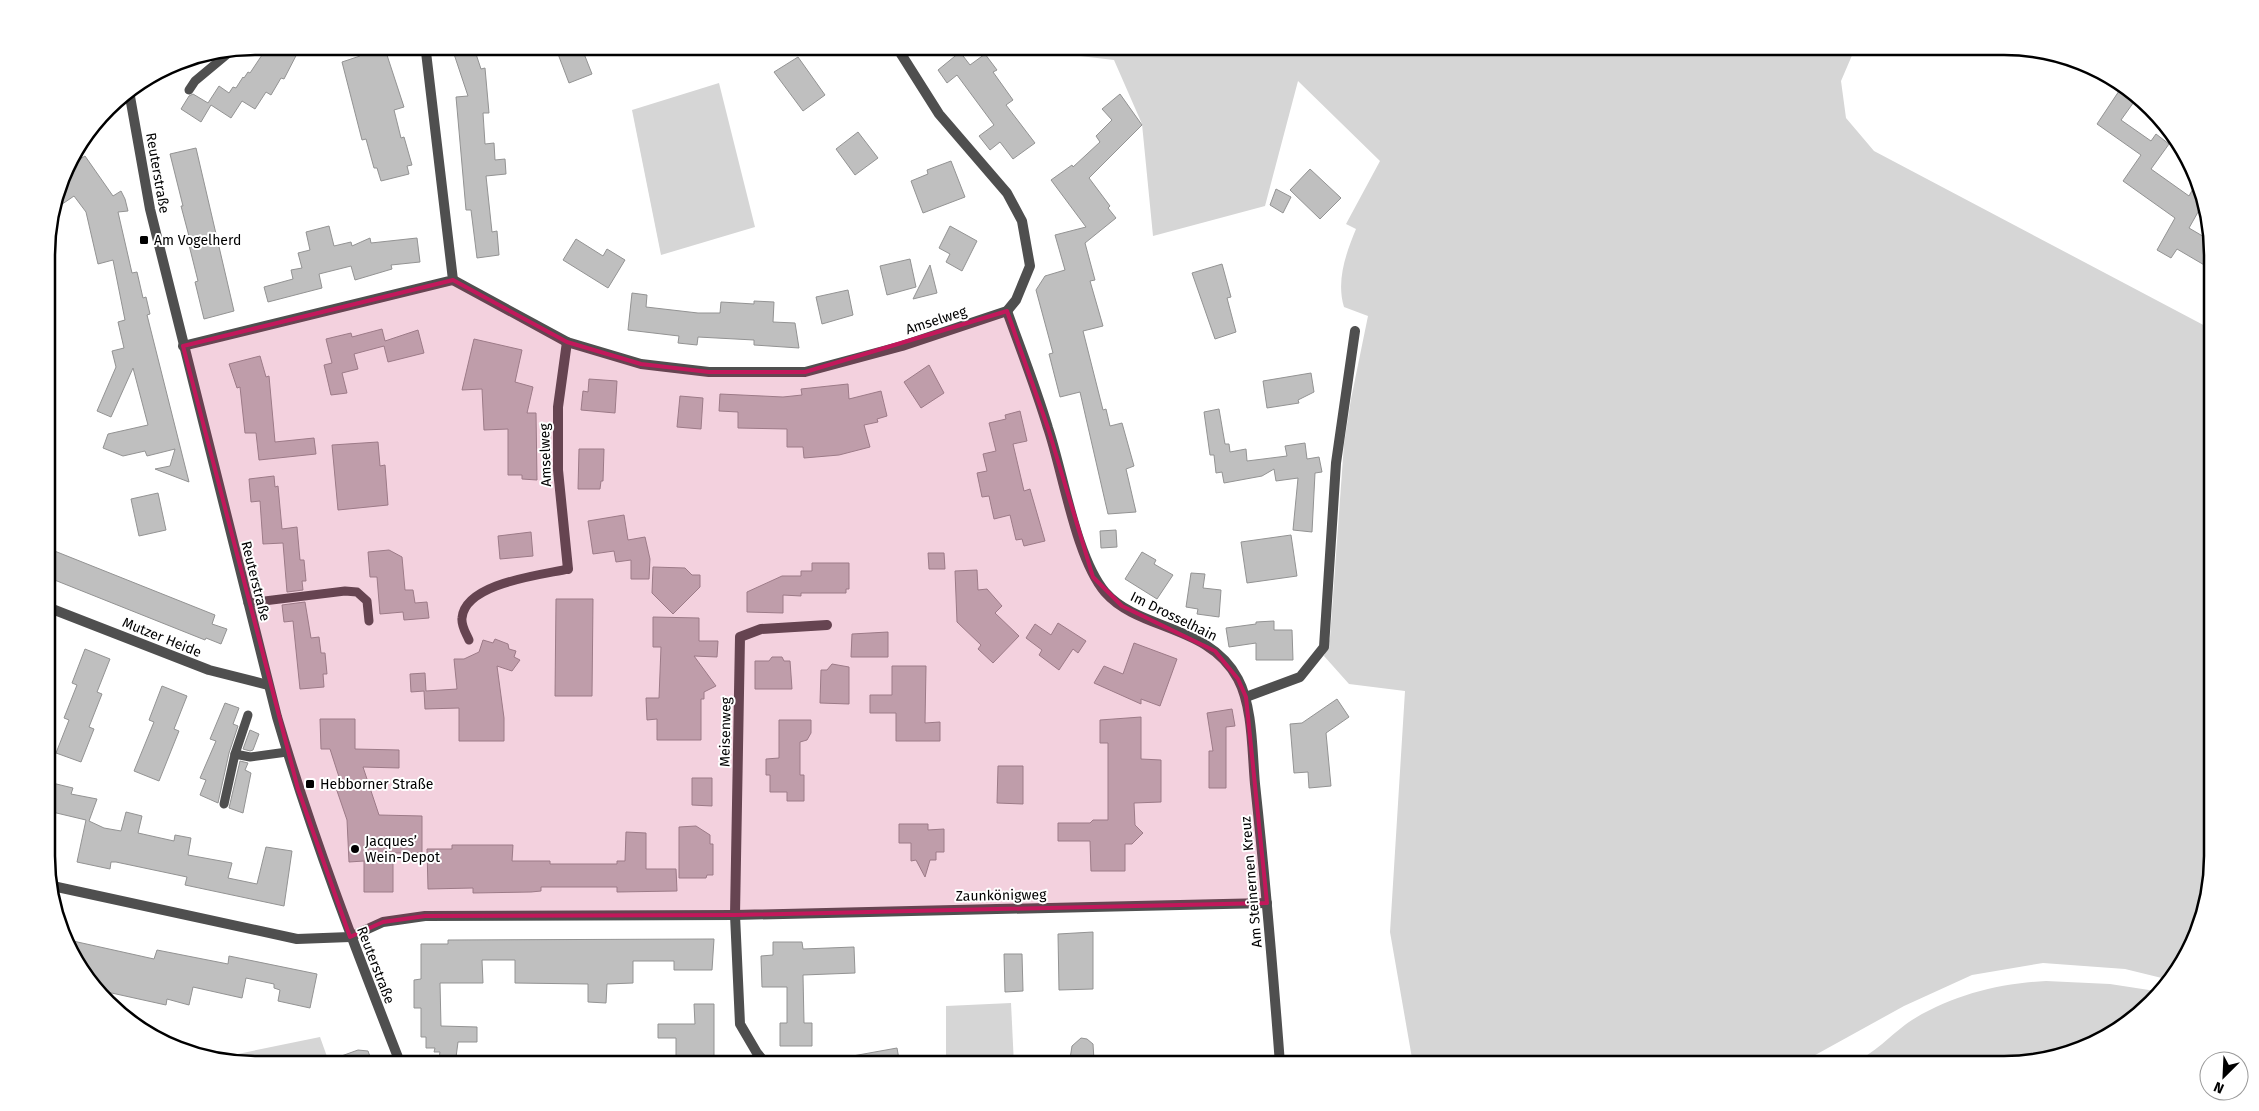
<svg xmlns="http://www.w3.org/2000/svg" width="2259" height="1111" font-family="'Fira Sans',sans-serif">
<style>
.green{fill:#d6d6d6}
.building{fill:#bfbfbf;stroke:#939393}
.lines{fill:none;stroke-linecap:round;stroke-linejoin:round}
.service{stroke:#4f4f4f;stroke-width:9}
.minor{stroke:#4f4f4f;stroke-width:10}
.marked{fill:#c2185b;fill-opacity:0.2;stroke:#c2185b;stroke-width:4;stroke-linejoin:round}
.poi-dot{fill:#000;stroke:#fff;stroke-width:2}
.labels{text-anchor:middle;stroke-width:4;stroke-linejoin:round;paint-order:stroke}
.street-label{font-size:14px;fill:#000;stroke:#fff}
.poi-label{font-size:14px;fill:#000;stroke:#fff;text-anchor:start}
.rim{fill:none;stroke:#000;stroke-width:2.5}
</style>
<rect width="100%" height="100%" fill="#fff"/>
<!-- green -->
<g class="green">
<path d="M 1856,46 L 1841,81 L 1846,118 L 1874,151 L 2211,329 L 2213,856 L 2191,948 L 2170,980 L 2125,969 L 2043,963 L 1972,975 L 1904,1006 L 1808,1059 L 1786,1064 L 1413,1064 L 1390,932 L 1405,691 L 1349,684 L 1324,656 L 1330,638 L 1344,444 L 1351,399 L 1368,316 L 1344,307 C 1336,281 1346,253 1356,229 L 1346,224 L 1380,161 L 1298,81 L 1265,206 L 1153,236 L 1142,124 L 1114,60 L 995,46 Z"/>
<path d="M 719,83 L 755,227 L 661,255 L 632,110 Z"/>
<path d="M 2046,981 L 2110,984 L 2162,992 L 2120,1029 L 2071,1054 L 2017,1064 L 1850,1064 C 1873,1056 1892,1033 1912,1020 C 1952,995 2000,983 2046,981 Z"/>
<path d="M 1011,1003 L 1014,1065 L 946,1065 L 946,1006 Z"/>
<path d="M 320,1037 L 330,1065 L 255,1065 L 223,1057 Z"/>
</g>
<!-- building -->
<g class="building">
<path d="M 268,46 L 301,46 L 284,79 L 281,78 L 271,95 L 266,92 L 255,109 L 242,101 L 231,118 L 211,105 L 201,122 L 181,109 L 189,96 L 193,94 L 208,103 L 219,86 L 229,93 L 233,87 L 236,88 L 243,77 L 244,78 L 248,72 L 250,73 Z"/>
<path d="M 358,46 L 384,46 L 404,107 L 394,110 L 401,138 L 404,137 L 412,165 L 407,166 L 409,174 L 381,181 L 377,168 L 374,168 L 366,139 L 362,140 L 342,62 L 360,56 Z"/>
<path d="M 555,46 L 581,46 L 592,74 L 569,83 Z"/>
<path d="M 474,48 L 481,69 L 485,68 L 489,113 L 483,113 L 485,144 L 494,143 L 495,160 L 505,159 L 506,174 L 486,176 L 492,232 L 497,231 L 499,255 L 477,258 L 471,210 L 466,210 L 457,108 L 456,97 L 468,96 L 454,54 Z"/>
<path d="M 960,52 L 970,65 L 985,54 L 997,70 L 993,72 L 1013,100 L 1006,105 L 1035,143 L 1013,159 L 1000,142 L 990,150 L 979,136 L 994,125 L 957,75 L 947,83 L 938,70 Z"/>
<path d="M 798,57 L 825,95 L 803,111 L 774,72 Z"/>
<path d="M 2121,88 L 2136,99 L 2121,120 L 2151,141 L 2156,134 L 2169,144 L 2151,169 L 2189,196 L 2195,185 L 2202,205 L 2189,228 L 2211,241 L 2211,256 L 2206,266 L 2177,249 L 2171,258 L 2157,250 L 2175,218 L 2123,181 L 2141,155 L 2097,124 Z"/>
<path d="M 1120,94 L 1142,125 L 1089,178 L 1110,206 L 1108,208 L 1116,218 L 1085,243 L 1095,280 L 1090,281 L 1103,326 L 1083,331 L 1103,410 L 1106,409 L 1110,426 L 1122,423 L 1134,466 L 1126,469 L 1136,512 L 1108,514 L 1080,392 L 1060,397 L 1049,354 L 1053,353 L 1036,290 L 1045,276 L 1065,270 L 1055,235 L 1086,227 L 1051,180 L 1072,165 L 1073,167 L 1100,142 L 1096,136 L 1112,120 L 1102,109 Z"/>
<path d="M 858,132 L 878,158 L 855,175 L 836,149 Z"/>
<path d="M 196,148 L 234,311 L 204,319 L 195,282 L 198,281 L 188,241 L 190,240 L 181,206 L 183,206 L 170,154 Z"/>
<path d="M 85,156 L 113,196 L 121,191 L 125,199 L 128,211 L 118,212 L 132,273 L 137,272 L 143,298 L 146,297 L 150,314 L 147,315 L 189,482 L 155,469 L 170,466 L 175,449 L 147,456 L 145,451 L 123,456 L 103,448 L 108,434 L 148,425 L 133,368 L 111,417 L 97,411 L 116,367 L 112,351 L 124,348 L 118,322 L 125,320 L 113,260 L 98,264 L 86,212 L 74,196 L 55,209 L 67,167 Z"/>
<path d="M 951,161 L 965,197 L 923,213 L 911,181 L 928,174 L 927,170 Z"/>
<path d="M 1310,169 L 1341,198 L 1320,219 L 1290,190 Z"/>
<path d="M 1276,189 L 1291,197 L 1283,213 L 1270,205 Z"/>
<path d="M 329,226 L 334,246 L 351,242 L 352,246 L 370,238 L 371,243 L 417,238 L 420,262 L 391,265 L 392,269 L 355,280 L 351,266 L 319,274 L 322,288 L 268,302 L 264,287 L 293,279 L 291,270 L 302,268 L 298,253 L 310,250 L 306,232 Z"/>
<path d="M 950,226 L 977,241 L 962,271 L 946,262 L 950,254 L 939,248 Z"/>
<path d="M 576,239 L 603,256 L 607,249 L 625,260 L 608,288 L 563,260 Z"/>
<path d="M 910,259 L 916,287 L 887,295 L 880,266 Z"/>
<path d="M 1222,264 L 1231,297 L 1227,298 L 1236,332 L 1215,339 L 1192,273 Z"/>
<path d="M 930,265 L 937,293 L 913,299 Z"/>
<path d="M 848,290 L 853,315 L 822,324 L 816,297 Z"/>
<path d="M 632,293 L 647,295 L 646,307 L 698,313 L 720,313 L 721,302 L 754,304 L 754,301 L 774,302 L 773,322 L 795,323 L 799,348 L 754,345 L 754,340 L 698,337 L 697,345 L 678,343 L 679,336 L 628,330 Z"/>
<path d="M 382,329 L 385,341 L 418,330 L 424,353 L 388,362 L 384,346 L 354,354 L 358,369 L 342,373 L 347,393 L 331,395 L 324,365 L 332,363 L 326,339 L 351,333 L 352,337 Z"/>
<path d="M 474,339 L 522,350 L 515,382 L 533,387 L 527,413 L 536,413 L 537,480 L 522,479 L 522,475 L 508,475 L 508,429 L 484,430 L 482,389 L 462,390 Z"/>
<path d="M 260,356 L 266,377 L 269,376 L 275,442 L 314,438 L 316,454 L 259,460 L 256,433 L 245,433 L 240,387 L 237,388 L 229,364 Z"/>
<path d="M 929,365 L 944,393 L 921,408 L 904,382 Z"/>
<path d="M 1311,373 L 1314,392 L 1298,400 L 1299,403 L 1267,408 L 1263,381 Z"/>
<path d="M 589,379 L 617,381 L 615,413 L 581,410 L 583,391 L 588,392 Z"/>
<path d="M 848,384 L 849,399 L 881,391 L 887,416 L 877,419 L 878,422 L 864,425 L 870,447 L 839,455 L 804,458 L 803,447 L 787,447 L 787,429 L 738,428 L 738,412 L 719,411 L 720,394 L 783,397 L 802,395 L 801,389 Z"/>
<path d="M 680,396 L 703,398 L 701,429 L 677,427 Z"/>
<path d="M 1219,409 L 1225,444 L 1229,444 L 1230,452 L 1246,449 L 1247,461 L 1287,456 L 1285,446 L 1305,443 L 1307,459 L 1319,457 L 1322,472 L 1315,473 L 1312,532 L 1293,530 L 1298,478 L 1276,481 L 1274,469 L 1262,476 L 1224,483 L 1222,472 L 1216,473 L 1214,455 L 1210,455 L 1204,412 Z"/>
<path d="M 1020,411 L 1027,441 L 1013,444 L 1024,491 L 1030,489 L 1045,541 L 1024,546 L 1022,539 L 1016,540 L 1010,515 L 994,519 L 989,496 L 982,497 L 977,473 L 987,471 L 983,454 L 996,451 L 989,423 L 1006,419 L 1005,415 Z"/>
<path d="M 378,442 L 380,466 L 385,465 L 388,505 L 338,510 L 332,445 Z"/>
<path d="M 579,449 L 604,449 L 603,481 L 601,481 L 600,489 L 578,489 Z"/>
<path d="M 274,476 L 275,487 L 278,486 L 282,529 L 297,527 L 300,560 L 304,560 L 306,581 L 302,581 L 303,590 L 287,592 L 283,543 L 263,544 L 260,501 L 251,502 L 249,479 Z"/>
<path d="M 158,493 L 166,530 L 139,536 L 131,499 Z"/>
<path d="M 624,515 L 628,540 L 645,537 L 650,559 L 649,579 L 631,579 L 631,560 L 616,562 L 614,551 L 593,554 L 588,521 Z"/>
<path d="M 1116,530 L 1117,547 L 1101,548 L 1100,531 Z"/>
<path d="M 531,532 L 533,556 L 500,559 L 498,536 Z"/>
<path d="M 1291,535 L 1297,576 L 1247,583 L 1241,542 Z"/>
<path d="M 47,548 L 215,615 L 212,624 L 227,629 L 221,644 L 206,638 L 205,640 L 47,577 Z"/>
<path d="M 389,550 L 402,557 L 405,590 L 413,590 L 415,603 L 427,602 L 429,618 L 404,620 L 403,612 L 380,614 L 377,577 L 370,577 L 368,552 Z"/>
<path d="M 1142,552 L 1156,560 L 1154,564 L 1173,575 L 1157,599 L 1125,579 Z"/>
<path d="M 928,553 L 944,553 L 945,569 L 929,569 Z"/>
<path d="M 812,563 L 849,563 L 849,589 L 846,589 L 846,593 L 801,593 L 801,596 L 783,595 L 783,613 L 747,612 L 747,592 L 782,576 L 801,576 L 801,571 L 812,571 Z"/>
<path d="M 653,567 L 685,568 L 692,575 L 700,575 L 700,587 L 673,614 L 652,593 Z"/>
<path d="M 977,570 L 978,590 L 987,589 L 1002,606 L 995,613 L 1019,636 L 993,663 L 978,649 L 981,645 L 957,622 L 955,571 Z"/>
<path d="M 1191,573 L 1205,574 L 1203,588 L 1221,590 L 1219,617 L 1197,614 L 1198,609 L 1186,607 Z"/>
<path d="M 556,599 L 593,599 L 592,696 L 555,696 Z"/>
<path d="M 305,602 L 311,638 L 319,637 L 321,653 L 325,653 L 327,674 L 323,674 L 324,687 L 300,689 L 293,621 L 284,622 L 282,605 Z"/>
<path d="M 653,617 L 699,618 L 699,641 L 718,641 L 717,657 L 694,656 L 716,686 L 704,692 L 704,699 L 701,699 L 701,740 L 657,740 L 657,719 L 647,720 L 646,698 L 659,698 L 661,647 L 653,647 Z"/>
<path d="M 1274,621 L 1274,630 L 1292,630 L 1293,660 L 1256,660 L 1256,643 L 1229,647 L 1226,628 L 1256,624 L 1256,622 Z"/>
<path d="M 1058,623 L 1086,641 L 1078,653 L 1073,649 L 1059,670 L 1039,655 L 1042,650 L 1026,638 L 1035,624 L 1051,635 Z"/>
<path d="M 888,632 L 888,657 L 851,657 L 852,634 Z"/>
<path d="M 495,639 L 508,644 L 509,649 L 516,651 L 514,657 L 520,660 L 512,671 L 497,666 L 504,718 L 504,741 L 459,741 L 459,708 L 425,709 L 424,691 L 411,692 L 410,674 L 425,673 L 426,691 L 457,689 L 454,659 L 464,659 L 479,652 L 483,640 L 493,643 Z"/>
<path d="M 1134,643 L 1177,659 L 1160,706 L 1141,699 L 1141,704 L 1094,683 L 1104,666 L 1123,674 Z"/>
<path d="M 85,649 L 110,659 L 97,692 L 102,694 L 89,727 L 94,729 L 81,762 L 56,753 L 69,720 L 64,718 L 77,685 L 72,683 Z"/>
<path d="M 772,657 L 782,657 L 784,661 L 790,661 L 792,689 L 755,689 L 755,661 L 769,661 Z"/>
<path d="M 832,664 L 849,667 L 849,704 L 820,703 L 821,670 L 827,670 Z"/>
<path d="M 892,666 L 926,666 L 925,723 L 940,722 L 940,741 L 896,741 L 896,713 L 870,713 L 870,695 L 892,695 Z"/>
<path d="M 162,686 L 187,696 L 174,729 L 179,731 L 159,781 L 134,771 L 154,722 L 149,720 Z"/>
<path d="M 1337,699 L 1349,717 L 1326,733 L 1331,786 L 1309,788 L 1308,772 L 1294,773 L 1290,724 L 1302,723 Z"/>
<path d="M 225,703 L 239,708 L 233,724 L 238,726 L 229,753 L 218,803 L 200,795 L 206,780 L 200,778 L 216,741 L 210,739 Z"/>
<path d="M 1232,709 L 1235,726 L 1226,727 L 1226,788 L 1209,788 L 1209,751 L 1213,751 L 1207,713 Z"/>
<path d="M 1141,717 L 1141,759 L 1161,760 L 1161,802 L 1134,803 L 1135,825 L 1143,833 L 1132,844 L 1125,844 L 1125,871 L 1091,871 L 1090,841 L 1058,841 L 1058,823 L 1090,823 L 1093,820 L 1108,820 L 1108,743 L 1100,743 L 1100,720 Z"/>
<path d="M 320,719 L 355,719 L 355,749 L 399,750 L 399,768 L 363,767 L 379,815 L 422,816 L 422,853 L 393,853 L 393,892 L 364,892 L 364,861 L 349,862 L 347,820 L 334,782 L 340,780 L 330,749 L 321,749 Z"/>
<path d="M 779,720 L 811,720 L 811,733 L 807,740 L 800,742 L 800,775 L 804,775 L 804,801 L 787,801 L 787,792 L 770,792 L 770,775 L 766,775 L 766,759 L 779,758 Z"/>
<path d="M 250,730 L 259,734 L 253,750 L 250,751 L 243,749 Z"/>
<path d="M 240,761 L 248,763 L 245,770 L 251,773 L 243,813 L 229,808 Z"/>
<path d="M 998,766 L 1023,766 L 1023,804 L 997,803 Z"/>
<path d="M 692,778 L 712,778 L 712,806 L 692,805 Z"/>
<path d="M 48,782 L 73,788 L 71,794 L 97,799 L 89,821 L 104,828 L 121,831 L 126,812 L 142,816 L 138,833 L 174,841 L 175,835 L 191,838 L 188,855 L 232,863 L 228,878 L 257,884 L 266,847 L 292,851 L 284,906 L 185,885 L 187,877 L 116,862 L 111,862 L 110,869 L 77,862 L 86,820 L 48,811 Z"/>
<path d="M 899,824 L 928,824 L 928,830 L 944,829 L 944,852 L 936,852 L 936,860 L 930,860 L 925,877 L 916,860 L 911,861 L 911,843 L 899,843 Z"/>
<path d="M 696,826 L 710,835 L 710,844 L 713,844 L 713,875 L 707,875 L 706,878 L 679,878 L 679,827 Z"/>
<path d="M 626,832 L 646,833 L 646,869 L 676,869 L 677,891 L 617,892 L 617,887 L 541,887 L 541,891 L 531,892 L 473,893 L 473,888 L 428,889 L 427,849 L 452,849 L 452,845 L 513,845 L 512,861 L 550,861 L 550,864 L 617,864 L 617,861 L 625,861 Z"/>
<path d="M 1093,932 L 1093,989 L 1059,990 L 1058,934 Z"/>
<path d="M 64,939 L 154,959 L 157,950 L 228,964 L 229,956 L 317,974 L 310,1008 L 278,1001 L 280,990 L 274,988 L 274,984 L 246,978 L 242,998 L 193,987 L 189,1005 L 167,999 L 166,1005 L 98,990 L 89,983 Z"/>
<path d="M 714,939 L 712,970 L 674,970 L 674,961 L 633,961 L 633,983 L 607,984 L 606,1003 L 588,1002 L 588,984 L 515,983 L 515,960 L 482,960 L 483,983 L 440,983 L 441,1026 L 477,1027 L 477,1042 L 458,1042 L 455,1065 L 438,1065 L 440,1052 L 434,1052 L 435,1048 L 426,1048 L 426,1037 L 421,1037 L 421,1008 L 414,1008 L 414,980 L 421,979 L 421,944 L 448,944 L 448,940 Z"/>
<path d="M 773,942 L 802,942 L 803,949 L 854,947 L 855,973 L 803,975 L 804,1023 L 812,1023 L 812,1046 L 780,1046 L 780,1023 L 787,1023 L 787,987 L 762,987 L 761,956 L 773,955 Z"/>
<path d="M 1004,954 L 1022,954 L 1023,991 L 1005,992 Z"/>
<path d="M 694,1004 L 714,1004 L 714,1065 L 682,1065 L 682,1061 L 676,1061 L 676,1038 L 658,1038 L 658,1024 L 695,1024 Z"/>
<path d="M 1081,1038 L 1087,1039 L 1093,1044 L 1094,1060 L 1089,1060 L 1089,1065 L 1069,1065 L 1072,1046 Z"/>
<path d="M 897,1048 L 900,1065 L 848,1065 L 847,1057 Z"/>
<path d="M 358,1050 L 368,1051 L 373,1065 L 322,1065 L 322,1063 Z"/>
</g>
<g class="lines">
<!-- service -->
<g class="service">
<path d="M 189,90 L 195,81 L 231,51"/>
<path d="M 248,603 L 345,591 L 357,592 L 367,601 L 369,621"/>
<path d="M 469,640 C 466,633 461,626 462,618 C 465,583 541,575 568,569"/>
<path d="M 235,754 L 248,715"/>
<path d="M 224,804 L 235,754 L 250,757 L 287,752"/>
</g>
<!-- minor -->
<g class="minor">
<path d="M 129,91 L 150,209 L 277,717 C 312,836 356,950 401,1065"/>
<path d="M 453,280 L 567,342 L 641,364 L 709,372 L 805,372 L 902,346 L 1007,311 L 1016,300 L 1030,266 L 1022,221 L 1007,193 L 939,114 L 896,46"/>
<path d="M 1007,311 C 1021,350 1036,388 1048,428 C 1063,472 1076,558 1105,592 C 1139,631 1209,624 1238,679 C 1253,707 1252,752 1255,784 C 1265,877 1273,971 1280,1064"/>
<path d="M 567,342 L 558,407 L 558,470 L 568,569"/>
<path d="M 183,346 L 453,280 L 426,52 L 428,46"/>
<path d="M 47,607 L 209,670 L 268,685"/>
<path d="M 1246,697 L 1300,677 L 1324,647 L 1336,463 L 1355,331"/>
<path d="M 48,885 L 297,939 L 350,937 L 383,922 L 425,916 L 735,915 L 1267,903"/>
<path d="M 767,1065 L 757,1053 L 740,1024 L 735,915 L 740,637 L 761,629 L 827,625"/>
</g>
</g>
<!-- marked area -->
<path class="marked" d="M 453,280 L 567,342 L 641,364 L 709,372 L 805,372 L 1007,311 L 1048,428 L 1093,577 L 1122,606 L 1215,651 L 1238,679 L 1246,697 L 1267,903 L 735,915 L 425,916 L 383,922 L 350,937 L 298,789 L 183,346 Z"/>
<!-- markers -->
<g class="poi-dot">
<rect x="139" y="235" width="10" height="10" rx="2.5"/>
<rect x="305" y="779" width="10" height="10" rx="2.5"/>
<circle cx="355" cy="849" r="5"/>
</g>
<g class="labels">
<!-- street labels -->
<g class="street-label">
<text transform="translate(158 173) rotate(80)" y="5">Reuterstraße</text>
<text transform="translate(936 320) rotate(-18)" y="5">Amselweg</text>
<text transform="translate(545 455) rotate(-92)" y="5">Amselweg</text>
<text transform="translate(256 581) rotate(76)" y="5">Reuterstraße</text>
<text transform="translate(1174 616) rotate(26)" y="5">Im Drosselhain</text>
<text transform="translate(162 637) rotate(22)" y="5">Mutzer Heide</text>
<text transform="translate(725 732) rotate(-89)" y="5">Meisenweg</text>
<text transform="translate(1251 882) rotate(-95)" y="5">Am Steinernen Kreuz</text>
<text transform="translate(1001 895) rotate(-1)" y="5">Zaunkönigweg</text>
<text transform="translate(376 965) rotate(69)" y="5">Reuterstraße</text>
</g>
<!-- poi labels -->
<g class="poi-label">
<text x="154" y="245">Am Vogelherd</text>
<text x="320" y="789">Hebborner Straße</text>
<text x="365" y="846">Jacques’<tspan x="365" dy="16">Wein-Depot</tspan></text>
</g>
</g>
<!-- crop -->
<path d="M0 0H2259V1111H0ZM255 55H2004A200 200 0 0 1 2204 255V856A200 200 0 0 1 2004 1056H255A200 200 0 0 1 55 856V255A200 200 0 0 1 255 55Z" fill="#fff" fill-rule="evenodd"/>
<path class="rim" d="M255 55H2004A200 200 0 0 1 2204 255V856A200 200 0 0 1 2004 1056H255A200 200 0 0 1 55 856V255A200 200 0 0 1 255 55Z"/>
<!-- north arrow -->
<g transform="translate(2224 1076) rotate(204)"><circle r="24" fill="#ffffff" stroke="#999999"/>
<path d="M0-4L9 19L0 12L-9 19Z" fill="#000000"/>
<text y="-8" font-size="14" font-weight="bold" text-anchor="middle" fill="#000000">N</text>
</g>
</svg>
